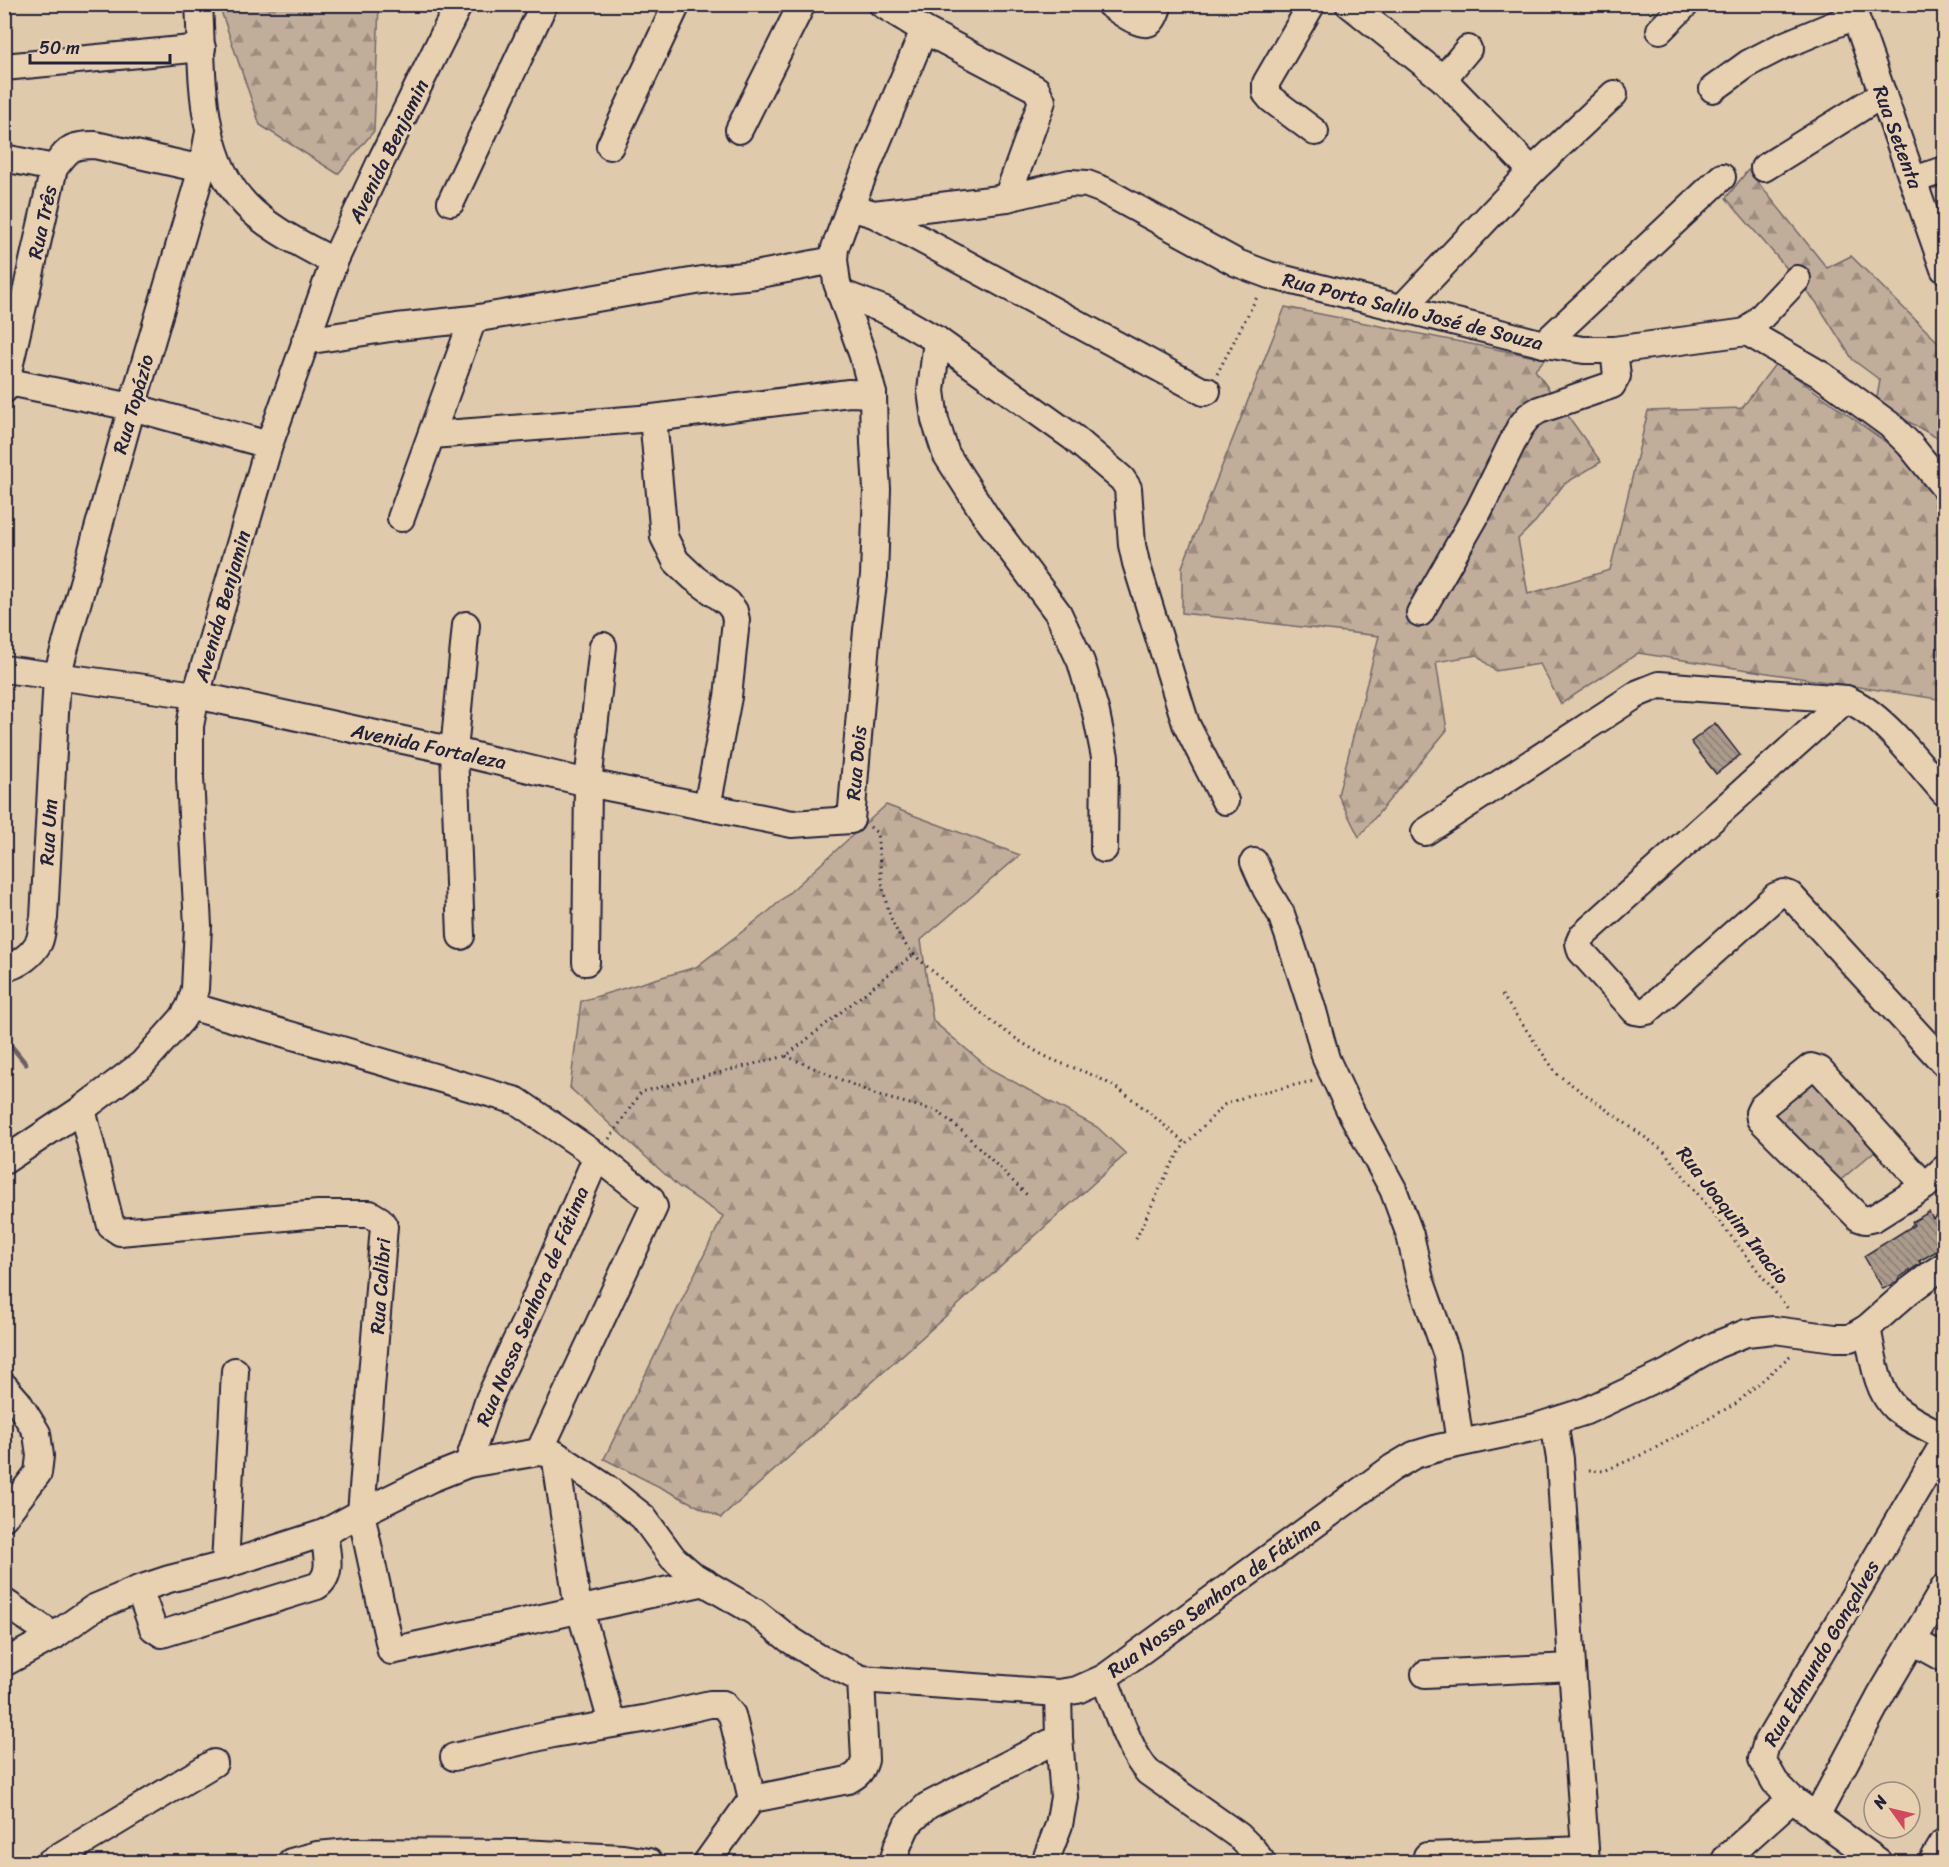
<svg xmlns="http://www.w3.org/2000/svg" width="1949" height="1867" font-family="Sriracha,sans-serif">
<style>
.forest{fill:url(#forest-firs);stroke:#71686a;stroke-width:1.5}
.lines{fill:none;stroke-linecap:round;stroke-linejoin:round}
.stream{stroke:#696065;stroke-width:5}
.building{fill:url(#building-back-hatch);stroke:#22223b;stroke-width:1.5}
.minor-casing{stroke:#22223b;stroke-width:30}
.path{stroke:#22223b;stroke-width:3;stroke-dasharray:1.5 4.5;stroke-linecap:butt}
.minor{stroke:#e8d1b1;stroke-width:26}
.labels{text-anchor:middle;stroke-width:6;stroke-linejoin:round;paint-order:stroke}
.street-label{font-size:20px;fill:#22223b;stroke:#e8d1b1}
</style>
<defs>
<pattern id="forest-firs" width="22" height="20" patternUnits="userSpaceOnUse" patternTransform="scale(1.5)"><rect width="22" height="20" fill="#c0ae9a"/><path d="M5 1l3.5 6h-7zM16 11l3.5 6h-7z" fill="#9c8d7f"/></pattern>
<pattern id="building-back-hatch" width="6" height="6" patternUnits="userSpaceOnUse" patternTransform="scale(1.5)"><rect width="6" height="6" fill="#ab9b8c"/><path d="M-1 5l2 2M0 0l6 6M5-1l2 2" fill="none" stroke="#8b7e74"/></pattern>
</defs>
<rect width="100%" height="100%" fill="#e0caac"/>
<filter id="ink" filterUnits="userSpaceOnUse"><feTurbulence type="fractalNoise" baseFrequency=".0167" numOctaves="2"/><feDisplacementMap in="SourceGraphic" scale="12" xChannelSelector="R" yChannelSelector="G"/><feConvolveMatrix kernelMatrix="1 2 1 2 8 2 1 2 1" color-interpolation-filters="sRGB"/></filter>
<g filter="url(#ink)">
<!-- forest -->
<g class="forest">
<path d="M 219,5 L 379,5 L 374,131 L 338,174 L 260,125 Z"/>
<path d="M 1748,170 L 1827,268 L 1851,256 L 1941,345 L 1937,438 L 1876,403 L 1880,380 L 1853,360 L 1816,302 L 1726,198 Z"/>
<path d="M 1285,307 L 1545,359 L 1535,370 L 1601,462 L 1564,484 L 1536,521 L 1518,539 L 1528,594 L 1610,570 L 1648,411 L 1742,408 L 1776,363 L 1898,451 L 1944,502 L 1944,700 L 1638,653 L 1561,704 L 1540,664 L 1495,671 L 1477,655 L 1436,662 L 1447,730 L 1359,837 L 1338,795 L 1379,636 L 1182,613 L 1182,567 Z"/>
<path d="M 886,805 L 1020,855 L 921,940 L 933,1021 L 990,1069 L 1097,1127 L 1126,1154 L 721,1518 L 604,1459 L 723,1216 L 679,1187 L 570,1088 L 581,1001 L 696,967 L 769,911 Z"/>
<path d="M 1813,1082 L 1877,1149 L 1836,1184 L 1770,1118 Z"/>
</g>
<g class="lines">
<!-- stream -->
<path class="stream" d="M 4,1037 L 26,1064"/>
</g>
<!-- building -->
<g class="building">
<path d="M 1715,723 L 1740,755 L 1716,774 L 1691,742 Z"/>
<path d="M 1929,1212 L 1933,1219 L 1944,1212 L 1944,1247 L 1919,1261 L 1921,1263 L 1899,1278 L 1898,1281 L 1883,1289 L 1864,1256 L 1914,1225 L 1912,1222 Z"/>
</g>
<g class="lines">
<defs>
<g id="minor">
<path d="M 199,4 C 203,69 197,155 246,205 C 270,230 304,245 334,262"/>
<path d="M 882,4 L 924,30 L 1036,89 L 1042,101 L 1007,198"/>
<path d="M 1109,4 C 1118,10 1141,28 1150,22 C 1154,19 1157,10 1159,4"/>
<path d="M 1312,4 L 1266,83 L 1266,93 L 1271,99 L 1315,132"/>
<path d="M 1349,4 L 1443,79 L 1532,171"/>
<path d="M 1851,4 L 1944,269"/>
<path d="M 1660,30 L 1686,4"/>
<path d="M 4,67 L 202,48"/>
<path d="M 1443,79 L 1468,49"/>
<path d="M 1713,89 L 1749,63 L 1780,47 L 1855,16"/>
<path d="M 739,130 L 802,4"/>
<path d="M 610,146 L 677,4"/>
<path d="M 4,158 L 54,168"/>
<path d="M 1764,168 L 1883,94"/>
<path d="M 1913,180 L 1944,170"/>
<path d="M 451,202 L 544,4"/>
<path d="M 850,207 L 874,214 L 1007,198 L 1070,183 L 1087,184 L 1103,190 L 1237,263 L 1269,275 L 1544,344 L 1584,350 L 1614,350 L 1747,332 L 1823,376 L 1890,425 L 1910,445 L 1944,487"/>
<path d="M 874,214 L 1204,392 L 1207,391"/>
<path d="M 840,293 L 885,310 L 937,340 L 1074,438 L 1122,479 L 1128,488 L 1132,545 L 1136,563 L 1186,724 L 1225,801"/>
<path d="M 1402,308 L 1532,171 L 1614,94"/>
<path d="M 1747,332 L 1797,279"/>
<path d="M 937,340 L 931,391 L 935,420 L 946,454 L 987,518 L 1058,613 L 1081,662 L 1096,713 L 1105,757 L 1104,849"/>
<path d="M 305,341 L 397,327 L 473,319 L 702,280 L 755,275 L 834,260"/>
<path d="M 1544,344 L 1722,177"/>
<path d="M 4,381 L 132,407 L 269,445"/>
<path d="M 4,390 L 54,168 C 69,149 69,145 95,145 L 202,169"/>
<path d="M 653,418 L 664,537 L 676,561 L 694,578 L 728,603 L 734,611 L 736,620 L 728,697 L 707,807"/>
<path d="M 432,435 L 653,418 L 849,393 L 873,394"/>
<path d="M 401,518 L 473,319"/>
<path d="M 1420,613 L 1479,510 L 1520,427 L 1529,416 L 1539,410 L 1612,385 L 1617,376 L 1614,350"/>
<path d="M 4,669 L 196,695 L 454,751 L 588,783 L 792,824 L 851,820 L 867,630 L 874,576 L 877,489 L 874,443 L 873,394 L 863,356 L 837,283 L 834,260 L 835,248 L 850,207 L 924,30"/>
<path d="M 1846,699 L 1582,936 L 1579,943 L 1581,951 L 1635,1011 L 1641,1012 L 1647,1011 L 1776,896 L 1784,893 L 1790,895 L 1944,1063"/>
<path d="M 1425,832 L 1639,693 L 1659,685 L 1846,699 C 1882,713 1918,763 1944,792"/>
<path d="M 1254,862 L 1266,889 L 1281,914 L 1289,937 L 1313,1011 L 1326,1059 L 1349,1108 L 1393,1189 L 1410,1235 L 1420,1279 L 1447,1355 L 1460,1443"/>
<path d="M 461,936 L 454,751 L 466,625"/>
<path d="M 586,962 L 588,783 L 603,646"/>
<path d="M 4,968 C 19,965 32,955 39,942 C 42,935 42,925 44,918 L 57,676 L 132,407 L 202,169 L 209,132"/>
<path d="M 190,1006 L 517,1101 L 597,1156 L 525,1322 L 489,1399 L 468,1464"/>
<path d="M 82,1109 L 111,1226 L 120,1232 L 318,1214 L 370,1214 L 380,1220 L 384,1226 L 361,1513 L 391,1651 L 705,1582"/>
<path d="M 4,1161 L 82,1109 L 142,1064 L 182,1019 L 190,1006 L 195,989 L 198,926 L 190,778 L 190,726 L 196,695 L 269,445 L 334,262 L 380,163 L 459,4"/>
<path d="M 1925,1186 L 1820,1070 L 1811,1067 L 1762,1107 L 1759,1113 L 1760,1119 L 1859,1218 L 1865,1220 L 1874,1218 L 1925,1186 L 1944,1169"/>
<path d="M 1867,1328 C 1873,1353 1875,1389 1895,1408 C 1909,1420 1929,1428 1944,1437"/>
<path d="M 4,1386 L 18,1402 L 37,1433 L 40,1456 L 38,1473 L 4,1517"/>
<path d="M 1554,1422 L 1560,1459 L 1572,1667 L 1586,1862"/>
<path d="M 539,1452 L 654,1207 L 650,1198 L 597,1156"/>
<path d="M 555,1454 L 576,1595 L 612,1723"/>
<path d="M 225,1565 L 235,1371"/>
<path d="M 139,1589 L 153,1628 L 162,1634 L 317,1586 C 334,1574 326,1552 324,1533"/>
<path d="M 4,1602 L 54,1636"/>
<path d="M 1913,1641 L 1944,1658"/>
<path d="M 4,1663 L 54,1636 L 94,1608 L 139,1589 L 169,1579 L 225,1565 L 324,1533 L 361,1513 L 430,1479 L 468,1464 L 539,1452 L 555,1454 L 605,1487 L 643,1517 L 673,1558 L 695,1577 L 755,1612 L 789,1639 L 819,1658 L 861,1679 L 1058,1693 L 1077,1690 L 1104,1678 L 1392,1468 L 1414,1455 L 1438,1448 L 1536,1427 L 1586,1411 L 1667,1373 L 1716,1345 L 1746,1333 L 1774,1330 L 1835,1338 L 1850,1338 L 1867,1328 L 1909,1291 L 1933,1273 L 1944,1266"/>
<path d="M 1425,1674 L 1572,1667"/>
<path d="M 1104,1678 C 1116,1707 1128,1750 1148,1772 L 1239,1836 L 1253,1850 L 1262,1862"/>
<path d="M 454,1757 L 553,1734 L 649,1718 L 710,1704 L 723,1704 L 732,1715 L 752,1799"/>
<path d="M 752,1799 L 848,1780 C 858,1775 862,1771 865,1760 L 861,1679"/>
<path d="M 1816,1817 L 1881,1695 L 1944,1588"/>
<path d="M 1427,1856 L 1585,1850"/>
<path d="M 50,1862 L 214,1763"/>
<path d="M 291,1862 L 317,1855 L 350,1852 L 521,1853 L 623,1858 L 649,1862"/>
<path d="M 707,1862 L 752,1799"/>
<path d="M 893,1862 L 898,1845 L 907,1825 L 927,1806 L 1059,1738"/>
<path d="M 1045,1862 L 1059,1825 L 1064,1797 L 1059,1738 L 1058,1693"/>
<path d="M 1724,1862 L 1727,1857 L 1792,1799"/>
<path d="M 1879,1862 L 1792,1799 L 1775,1782 L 1762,1759 L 1766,1745 L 1944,1443"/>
<path d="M 1932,1862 L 1944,1842"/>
</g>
</defs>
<!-- minor casing -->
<use href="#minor" class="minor-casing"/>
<!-- path -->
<g class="path">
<path d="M 1217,374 L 1258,295"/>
<path d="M 870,827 L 877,833 C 881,869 881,903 899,935 C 907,950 923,963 936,974 C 969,1004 1002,1032 1041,1054 C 1063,1066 1086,1070 1108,1083 C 1136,1099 1161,1123 1186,1144"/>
<path d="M 1502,995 L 1557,1074 L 1664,1151 L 1789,1310"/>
<path d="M 786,1056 L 879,1096 L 937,1111 L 960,1129 L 1029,1197"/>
<path d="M 609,1139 L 641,1092 L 786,1056 L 914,954"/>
<path d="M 1136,1239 L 1169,1169 L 1182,1148 L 1224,1105 L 1249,1095 L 1314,1081"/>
<path d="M 1589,1470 L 1604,1471 L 1648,1452 L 1737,1403 L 1792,1354"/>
</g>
<!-- minor -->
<use href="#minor" class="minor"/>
</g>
</g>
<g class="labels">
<!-- street labels -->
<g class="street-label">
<text transform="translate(1898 137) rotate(70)" y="7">Rua Setenta</text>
<text transform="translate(388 151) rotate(-64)" y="7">Avenida Benjamin</text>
<text transform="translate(42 222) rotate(-78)" y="7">Rua Três</text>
<text transform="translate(1413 311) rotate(14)" y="7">Rua Porta Salilo José de Souza</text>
<text transform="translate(133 404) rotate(-74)" y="7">Rua Topázio</text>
<text transform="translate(222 606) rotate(-74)" y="7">Avenida Benjamin</text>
<text transform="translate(429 746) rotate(12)" y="7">Avenida Fortaleza</text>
<text transform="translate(856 763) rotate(-85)" y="7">Rua Dois</text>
<text transform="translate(48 832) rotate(-87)" y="7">Rua Um</text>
<text transform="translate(1733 1215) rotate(52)" y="7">Rua Joaquim Inacio</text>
<text transform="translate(380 1286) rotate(-86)" y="7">Rua Calibri</text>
<text transform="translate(532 1306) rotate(-67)" y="7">Rua Nossa Senhora de Fátima</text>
<text transform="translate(1214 1597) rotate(-36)" y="7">Rua Nossa Senhora de Fátima</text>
<text transform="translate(1821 1653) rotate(-60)" y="7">Rua Edmundo Gonçalves</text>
</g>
</g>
<!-- margin -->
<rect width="1949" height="1867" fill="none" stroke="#e8d1b1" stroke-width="24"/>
<rect x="12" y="12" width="1925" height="1843" fill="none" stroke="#22223b" stroke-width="2" filter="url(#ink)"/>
<!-- north arrow -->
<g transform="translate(1892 1810) rotate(304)"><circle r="28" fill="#e8d1b1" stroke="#998b82" stroke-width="1.5"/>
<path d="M0-4.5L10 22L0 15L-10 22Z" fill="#d1495b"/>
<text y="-9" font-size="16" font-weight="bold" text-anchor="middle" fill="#22223b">N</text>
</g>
<!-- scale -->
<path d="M30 54v9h140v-9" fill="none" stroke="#22223b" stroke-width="3"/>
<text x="39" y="54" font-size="18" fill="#22223b" stroke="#e8d1b1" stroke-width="4.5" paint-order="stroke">50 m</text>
</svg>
